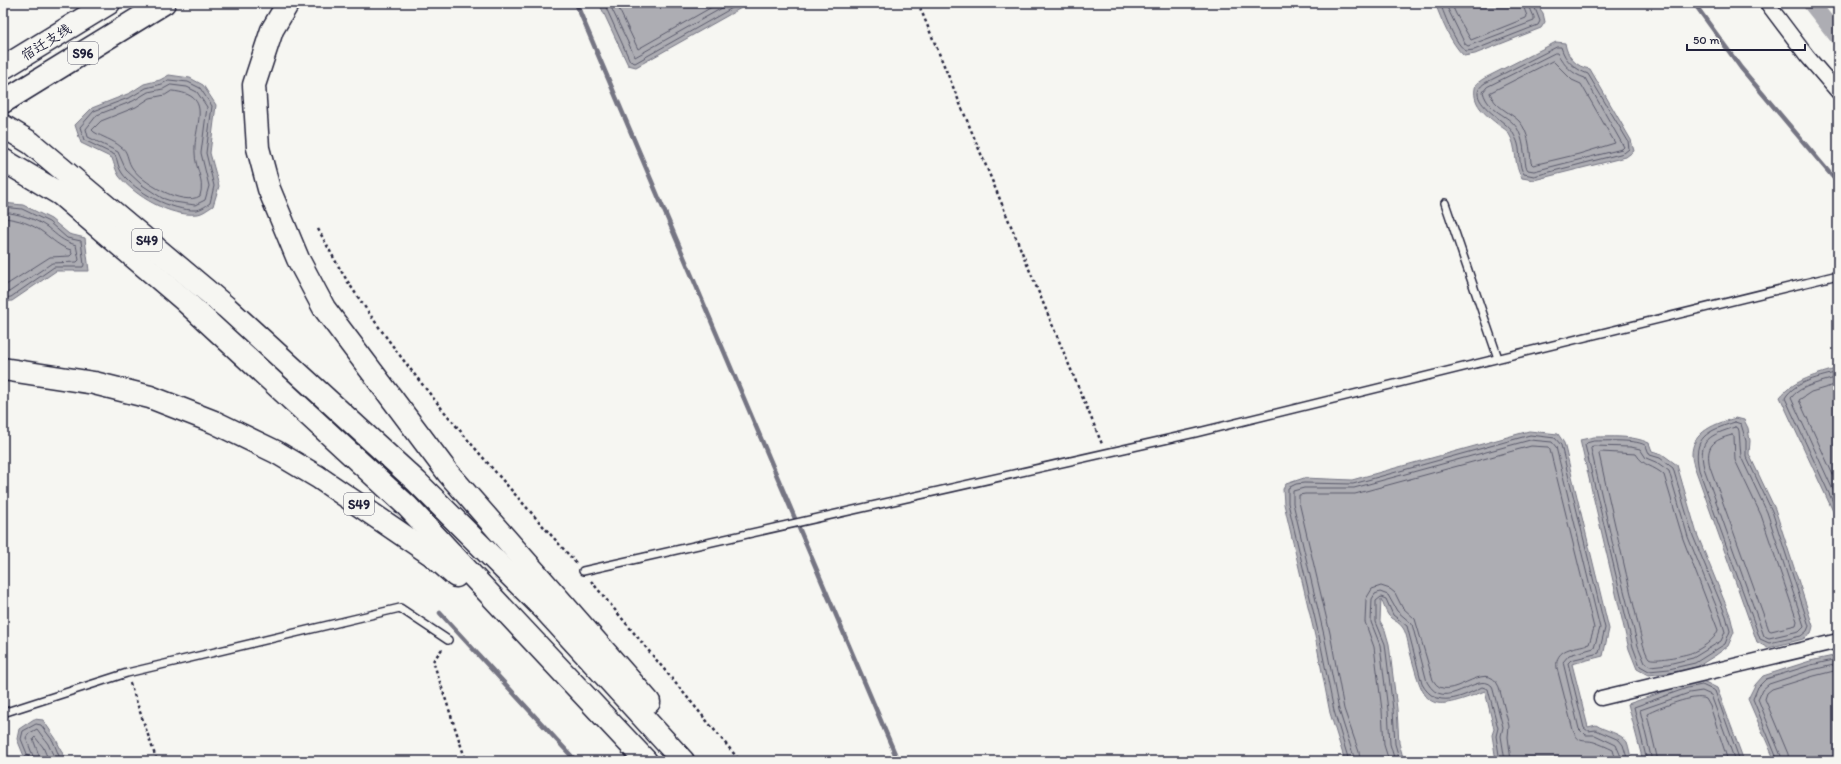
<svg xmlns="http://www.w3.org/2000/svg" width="1841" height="764" font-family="Itim,'LXGW WenKai TC',sans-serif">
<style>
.water{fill:#adadb3;stroke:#757583}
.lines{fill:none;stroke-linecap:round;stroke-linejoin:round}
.shore{stroke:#5a5a6b;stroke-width:1}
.stream{stroke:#757583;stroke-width:4.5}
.canal{stroke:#adadb3;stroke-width:17}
.lane-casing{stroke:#22223b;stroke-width:10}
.street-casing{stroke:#22223b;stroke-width:17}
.highway-casing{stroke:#22223b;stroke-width:25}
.path{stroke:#22223b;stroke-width:2.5;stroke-dasharray:3 3;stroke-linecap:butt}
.lane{stroke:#f6f6f2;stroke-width:7}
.street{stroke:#f6f6f2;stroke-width:14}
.highway{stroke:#f6f6f2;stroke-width:22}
.labels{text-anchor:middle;stroke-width:3.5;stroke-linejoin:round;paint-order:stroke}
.shield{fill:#f6f6f2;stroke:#626272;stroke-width:1}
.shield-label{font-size:13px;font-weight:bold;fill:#22223b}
.street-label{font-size:14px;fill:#22223b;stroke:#f6f6f2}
</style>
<rect width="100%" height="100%" fill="#f6f6f2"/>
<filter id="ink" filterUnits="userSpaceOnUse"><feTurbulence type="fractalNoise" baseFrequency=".025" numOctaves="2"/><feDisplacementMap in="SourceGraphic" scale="8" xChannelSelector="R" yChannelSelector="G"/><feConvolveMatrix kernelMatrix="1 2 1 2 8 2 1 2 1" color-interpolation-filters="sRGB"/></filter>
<g filter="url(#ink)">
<!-- water -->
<g class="water">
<path d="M 599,3 L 750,3 L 636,67 L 628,65 Z"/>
<path d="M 1435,3 L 1536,3 L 1543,13 L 1545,22 L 1541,28 L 1475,54 L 1464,56 C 1450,42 1442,21 1435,3 Z"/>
<path d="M 1556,42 L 1565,43 C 1567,57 1576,67 1590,69 L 1631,140 L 1634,151 L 1626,157 L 1534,180 L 1522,178 C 1513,165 1518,148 1509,134 C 1507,130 1503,128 1500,126 C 1485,114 1470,104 1476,84 L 1483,79 Z"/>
<path d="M 169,75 L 190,78 L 203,85 L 216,105 L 210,153 L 219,186 L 213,206 C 208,209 202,214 197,214 C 170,217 135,196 119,176 C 116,171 114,164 112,158 L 81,143 L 75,125 L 92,108 L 130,93 L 144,84 L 160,80 Z"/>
<path d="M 3,203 L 23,205 L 51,219 L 69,234 L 85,238 L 89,271 L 56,271 L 12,301 L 3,302 Z"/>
<path d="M 1838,368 L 1838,522 L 1780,397 C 1795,379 1817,375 1838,368 Z"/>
<path d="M 1736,418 L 1744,420 L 1748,428 L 1750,441 L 1749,454 L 1775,509 L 1813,626 L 1811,634 L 1803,639 L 1768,648 L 1757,642 L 1696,471 C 1694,466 1692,460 1692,456 C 1691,431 1717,423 1736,418 Z"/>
<path d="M 1529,431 L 1558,434 L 1564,443 L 1609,629 L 1603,656 L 1572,664 L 1588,727 L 1596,725 C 1605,731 1621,733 1627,742 C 1629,747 1630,755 1632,761 L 1496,761 L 1492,735 L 1494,729 L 1485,691 C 1428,713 1425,709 1410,652 C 1408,644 1407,634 1403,628 C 1400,623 1395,621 1391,618 C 1386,614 1384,605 1381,599 L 1380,621 L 1385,630 L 1389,644 L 1397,709 L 1399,743 L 1404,761 L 1345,761 L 1330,713 L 1315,636 L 1284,504 L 1283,489 L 1286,484 L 1304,478 L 1352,480 Z"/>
<path d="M 1594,437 C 1612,437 1632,435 1649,443 L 1652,451 L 1662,454 L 1677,465 L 1697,534 L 1730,615 L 1734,632 L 1728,646 L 1716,655 L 1697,667 L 1669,673 L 1648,675 L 1637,669 L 1629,649 L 1580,440 Z"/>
<path d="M 1838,655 L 1838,761 L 1775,761 L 1748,699 L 1755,685 L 1763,676 L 1810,661 Z"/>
<path d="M 1703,681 L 1717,688 L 1744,761 L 1643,761 L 1628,704 L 1686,684 Z"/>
<path d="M 34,719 L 43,720 L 56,739 L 66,761 L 26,761 L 17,739 L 19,729 Z"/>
</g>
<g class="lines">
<!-- shore -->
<g class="shore">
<path d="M 604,3 L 630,61 L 635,63 L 741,3"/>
<path d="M 609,3 L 635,57 L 731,3"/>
<path d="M 616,3 L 638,49 L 719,3"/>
<path d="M 1440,3 C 1445,16 1455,44 1466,51 L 1474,50 L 1538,25 L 1540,21 L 1533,3"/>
<path d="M 1445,3 L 1465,44 L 1468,46 L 1534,21 L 1534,17 L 1528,3"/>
<path d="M 1451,3 L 1456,14 L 1471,40 L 1526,18 L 1527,16 L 1522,3"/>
<path d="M 1557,47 L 1561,47 C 1565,61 1575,69 1588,74 L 1628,141 L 1629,149 L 1624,153 L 1534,176 L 1524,174 C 1518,166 1521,154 1518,144 C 1517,140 1515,137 1513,133 C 1508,121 1460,99 1485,83 Z"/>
<path d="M 1555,53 L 1557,53 C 1564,65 1572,74 1585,78 L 1624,147 L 1622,149 L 1534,171 L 1528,170 L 1526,167 C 1524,154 1524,140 1517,128 C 1508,114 1489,113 1483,92 L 1487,87 Z"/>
<path d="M 1553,61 L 1572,80 L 1581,84 L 1615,143 L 1579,154 L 1533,165 L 1531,163 C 1530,149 1529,132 1519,121 C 1510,112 1494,107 1490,93 Z"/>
<path d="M 169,80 L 188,82 L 200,88 L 212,106 L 206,153 L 214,186 L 210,203 C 206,206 200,210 196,210 C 172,211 135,192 122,173 C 118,168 118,161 115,155 L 84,140 L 80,127 L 94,111 L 131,97 L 146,88 L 162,84 Z"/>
<path d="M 171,85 L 187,87 L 197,92 L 207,107 L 201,153 L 209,186 L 205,200 L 195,205 L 174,202 L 162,198 L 142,185 L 126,170 L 118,152 L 88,137 L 86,129 L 97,115 L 133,101 L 148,92 L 163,89 Z"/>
<path d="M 172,91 C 216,95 193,125 195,153 C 195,169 205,179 200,196 C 183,207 140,182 131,166 C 127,159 128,151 121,147 C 113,140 102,137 94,132 L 92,130 L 101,121 L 136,107 L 150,98 L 165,95 Z"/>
<path d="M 3,207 L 22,209 L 49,222 L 67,238 L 81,241 L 84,265 L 83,267 L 54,267 L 11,297 L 3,298"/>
<path d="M 3,212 C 19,214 34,218 47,227 C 58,236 62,241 76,245 L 79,260 L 77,262 L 52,263 L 9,292 L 3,293"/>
<path d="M 3,218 C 18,219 32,224 44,233 C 53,240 60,247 71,250 L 72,254 L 70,256 L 50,257 L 3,287"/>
<path d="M 1838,372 C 1821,377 1795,381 1785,398 L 1838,513"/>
<path d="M 1838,377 C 1824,382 1800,385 1791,398 L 1838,501"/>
<path d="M 1838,384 L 1811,392 L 1799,400 L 1838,486"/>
<path d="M 1735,422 L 1741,424 L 1746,441 L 1746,456 L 1772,511 L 1809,626 L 1807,631 L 1801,636 L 1769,643 L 1760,639 L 1699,470 C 1692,437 1707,431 1735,422 Z"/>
<path d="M 1735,427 L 1738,428 L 1739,431 L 1741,457 L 1767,512 L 1804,626 L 1799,631 L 1769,638 L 1764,636 L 1704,468 C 1697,439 1711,435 1735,427 Z"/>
<path d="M 1732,435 L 1734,436 L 1735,460 L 1761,515 L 1797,621 L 1796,625 L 1771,631 L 1769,630 L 1710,467 C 1705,446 1713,440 1732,435 Z"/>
<path d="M 1594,441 C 1604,441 1639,439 1646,446 C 1647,448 1648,452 1650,455 L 1660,458 L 1673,468 L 1693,536 L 1726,616 L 1730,631 L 1725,644 L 1695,663 L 1669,669 L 1649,671 L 1640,666 L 1633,647 L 1585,445 L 1587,443 Z"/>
<path d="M 1593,446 L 1631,447 L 1640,449 L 1646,458 L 1658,463 L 1669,471 L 1688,537 L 1721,618 L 1725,632 L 1721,641 L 1711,647 L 1693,658 L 1668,664 L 1650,666 L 1645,663 L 1638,646 L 1617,563 L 1591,449 Z"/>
<path d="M 1601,452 L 1636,454 C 1644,467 1653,465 1664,475 L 1683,539 L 1718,630 C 1715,640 1701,649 1691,653 C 1685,655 1653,662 1649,658 C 1644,653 1638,624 1636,615 C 1623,561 1611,508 1599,454 Z"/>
<path d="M 30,761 L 21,739 L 23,731 L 36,724 L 41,725 L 53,741 L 61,761"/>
<path d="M 35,761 L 26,738 L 28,734 L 37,729 L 48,744 L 56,761"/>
<path d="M 41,761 L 33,739 L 35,737 L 43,747 L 49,761"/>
<path d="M 1349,761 L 1334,711 L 1319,636 L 1288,503 L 1288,488 L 1296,484 L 1304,483 L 1353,484 L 1530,435 L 1555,438 L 1561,445 L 1605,628 L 1599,653 L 1571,660 L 1568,663 L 1584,728 L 1588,731 L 1596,730 L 1619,740 L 1623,745 L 1628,761"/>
<path d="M 1354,761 L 1353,754 L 1339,710 L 1324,635 L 1293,503 L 1293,491 L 1304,488 L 1354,488 L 1530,440 L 1552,442 L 1556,447 L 1600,628 L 1594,648 L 1569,655 L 1563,662 L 1579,729 L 1585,735 L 1595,735 L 1616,745 L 1623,761"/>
<path d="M 1360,761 L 1359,752 L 1344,709 L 1330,633 L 1299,502 L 1299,495 L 1305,494 L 1355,494 L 1531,446 L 1548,447 L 1550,450 L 1594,628 L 1589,644 C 1575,648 1554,648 1557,668 L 1573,730 C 1579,745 1584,739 1594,742 C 1600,744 1607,747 1613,750 L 1616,761"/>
<path d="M 1389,761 L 1384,745 L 1382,710 L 1374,647 L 1365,622 L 1366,599 L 1372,589 L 1381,586 L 1390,589 L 1395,593 L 1402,607 L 1415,619 L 1433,680 C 1448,708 1486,655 1499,687 L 1509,726 L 1508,737 L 1511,761"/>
<path d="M 1395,761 L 1390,744 L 1388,710 L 1380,645 L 1371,622 L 1372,599 L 1375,594 L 1380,592 L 1388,595 L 1397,611 L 1412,624 L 1427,682 C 1445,715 1477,670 1492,686 L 1503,727 L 1501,736 L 1505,761"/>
<path d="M 1400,761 L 1395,744 L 1393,709 L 1385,644 L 1376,622 L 1376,601 L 1381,597 L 1386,599 L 1393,615 L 1407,626 L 1422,684 C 1436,710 1462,697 1482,687 L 1488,689 L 1498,728 L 1496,736 L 1500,761"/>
<path d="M 1647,761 L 1634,707 L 1687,688 L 1702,685 L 1715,691 L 1740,761"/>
<path d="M 1652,761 L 1640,710 L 1689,693 L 1702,691 L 1711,695 L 1735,761"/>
<path d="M 1658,761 L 1647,714 C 1659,708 1695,693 1706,699 L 1710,706 L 1728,761"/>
<path d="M 1778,761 L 1753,699 L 1758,687 L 1766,679 L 1811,665 L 1838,659"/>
<path d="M 1783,761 L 1758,699 L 1762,690 L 1769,684 L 1812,670 L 1838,664"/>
<path d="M 1789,761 L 1788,754 L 1765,699 L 1767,693 L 1772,689 L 1814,676 L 1838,670"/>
</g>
<!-- stream -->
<g class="stream">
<path d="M 576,3 L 898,761"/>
<path d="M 1694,3 L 1741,68 L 1838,183"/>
<path d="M 440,613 L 576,761"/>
</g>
<!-- canal -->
<path class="canal" d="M 1811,3 L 1838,37"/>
<defs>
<g id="lane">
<path d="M 1445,203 L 1498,358"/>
<path d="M 583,571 L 1195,433 L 1838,275"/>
<path d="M 3,713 L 127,673 L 400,608 L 448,640"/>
</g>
<g id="street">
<path d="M 1767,3 L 1807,56 L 1838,92"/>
<path d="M 1601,698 L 1838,641"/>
</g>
<g id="highway">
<path d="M 288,3 L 272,30 L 254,85 L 258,148 L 269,189 L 298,259 L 324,308 L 448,473 L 649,702"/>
<path d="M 3,68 L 109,3"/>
<path d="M 3,102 L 164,3"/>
<path d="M 3,126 L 31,143 L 226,307 L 417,482 L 546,611 L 683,761"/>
<path d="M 3,160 L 60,194 L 184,300 L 407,506 L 646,761"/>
<path d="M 3,369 L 94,383 L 150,397 L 214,422 L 276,452 L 318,477 L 432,555 L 456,576"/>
</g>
</defs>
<!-- lane casing -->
<use href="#lane" class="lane-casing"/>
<!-- street casing -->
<use href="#street" class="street-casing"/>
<!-- highway casing -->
<use href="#highway" class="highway-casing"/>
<!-- path -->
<g class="path">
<path d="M 918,3 L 1102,444"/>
<path d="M 318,229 C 328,247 337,265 348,282 C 414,383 496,473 576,563"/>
<path d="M 591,581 L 740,761"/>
<path d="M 442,649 L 433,661 L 466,761"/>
<path d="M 130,683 L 157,761"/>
</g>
<!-- lane -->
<use href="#lane" class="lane"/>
<!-- street -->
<use href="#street" class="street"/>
<!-- highway -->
<use href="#highway" class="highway"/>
</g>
</g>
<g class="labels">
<!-- shield labels -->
<g class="shield">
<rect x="68" y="42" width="30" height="22" rx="3"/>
<rect x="132" y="229" width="30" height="22" rx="3"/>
<rect x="344" y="493" width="30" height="22" rx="3"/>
</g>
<g class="shield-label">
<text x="83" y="58">S96</text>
<text x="147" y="245">S49</text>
<text x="359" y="509">S49</text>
</g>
<!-- street labels -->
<g class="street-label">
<text transform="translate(46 42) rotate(-32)" y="5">宿迁支线</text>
</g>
</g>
<!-- margin -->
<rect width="1841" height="764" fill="none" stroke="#f6f6f2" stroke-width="16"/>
<rect x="8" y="8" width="1825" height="748" fill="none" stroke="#22223b" stroke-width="1.5" filter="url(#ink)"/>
<!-- scale -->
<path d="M1687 44v6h118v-6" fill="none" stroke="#22223b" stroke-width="2"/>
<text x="1693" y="44" font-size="12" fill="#22223b" stroke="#f6f6f2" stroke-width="3" paint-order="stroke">50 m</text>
</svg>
